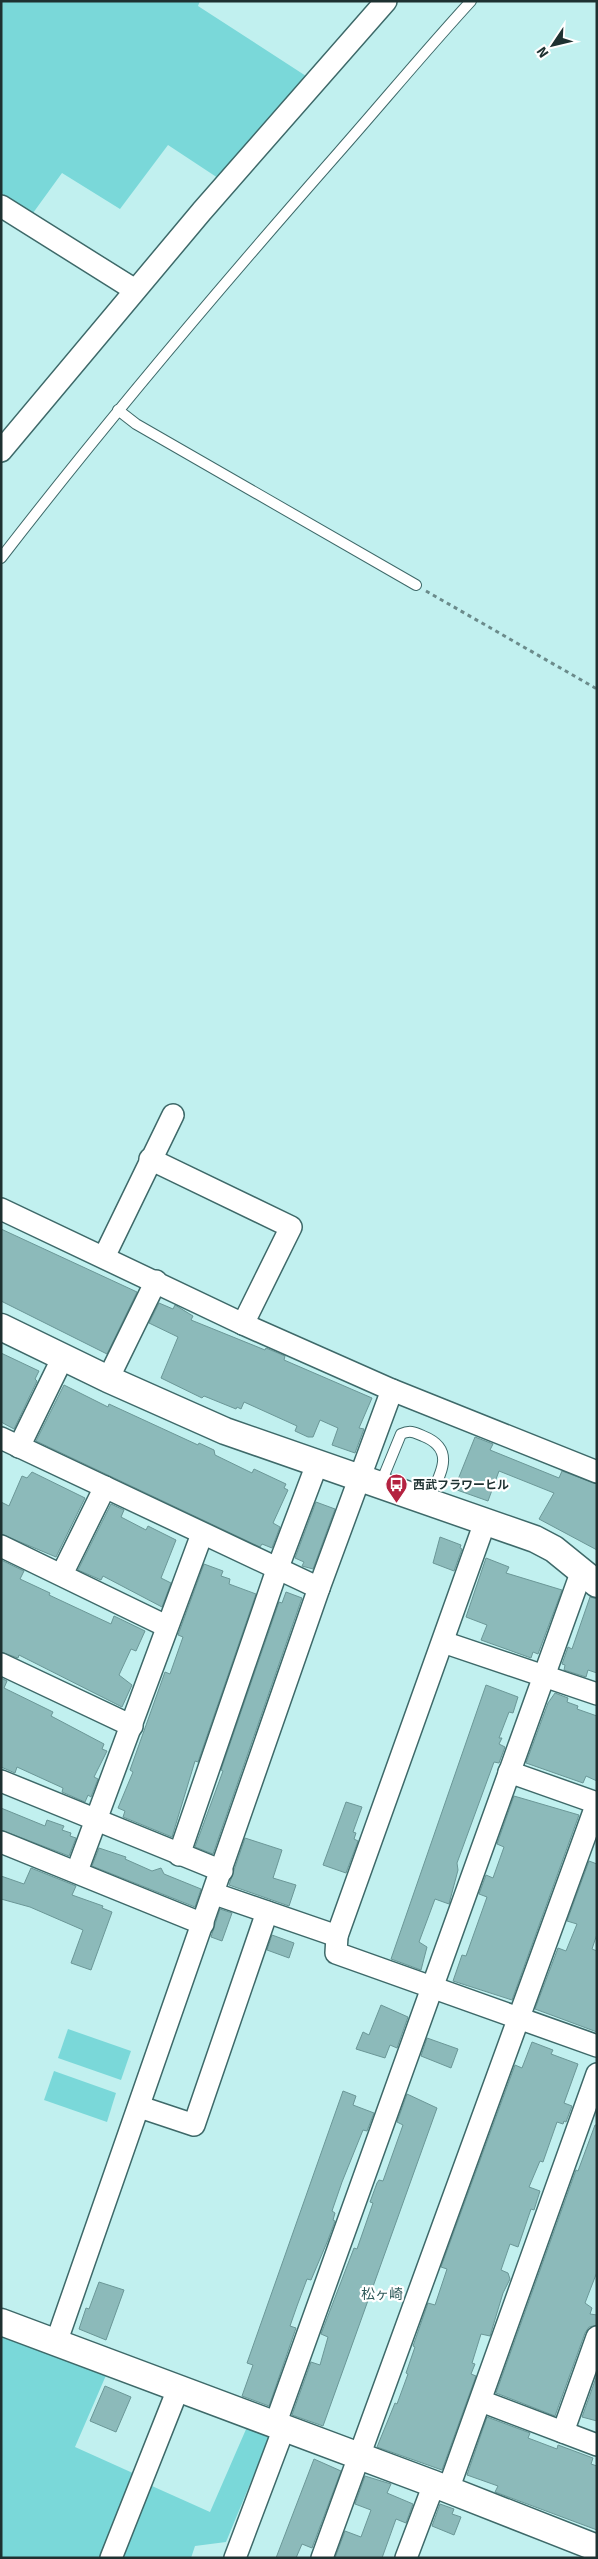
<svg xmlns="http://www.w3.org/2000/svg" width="598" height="2559" font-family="Signika,'Noto Sans JP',sans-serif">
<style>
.green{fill:#7ad8d9}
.building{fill:#8cbaba;stroke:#6b9797}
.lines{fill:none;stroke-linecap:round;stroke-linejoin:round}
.service-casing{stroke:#3e6969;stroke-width:12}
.minor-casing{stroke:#3e6969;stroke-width:24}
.tertiary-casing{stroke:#3e6969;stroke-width:29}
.path{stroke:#6b8b8b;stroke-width:3;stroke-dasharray:4 4;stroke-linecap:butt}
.service{stroke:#fff;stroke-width:10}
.minor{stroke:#fff;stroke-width:21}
.tertiary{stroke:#fff;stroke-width:26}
.labels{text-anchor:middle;stroke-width:4.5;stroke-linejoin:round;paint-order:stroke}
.poi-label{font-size:12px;font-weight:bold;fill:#1e3131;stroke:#fff;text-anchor:start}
.neighbourhood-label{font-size:14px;fill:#2d5959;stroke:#fff}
</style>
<rect width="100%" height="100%" fill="#c1f0ef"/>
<!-- green -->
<g class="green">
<path d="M 1,1 L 200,1 L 198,6 L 306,76 L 218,178 L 168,145 L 120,209 L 62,173 L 33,213 L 1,193 Z"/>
<path d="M 68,2029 L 131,2051 L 121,2080 L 58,2058 Z"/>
<path d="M 54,2071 L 116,2093 L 107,2122 L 44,2100 Z"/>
<path d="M 1,2330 L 107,2373 L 75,2447 L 135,2474 L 143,2482 L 210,2512 L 247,2427 L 269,2438 L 226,2542 L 195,2546 L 191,2558 L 1,2558 Z"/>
</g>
<!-- building -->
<g class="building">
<path d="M 1,1229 L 137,1292 L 107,1354 L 1,1301 Z"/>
<path d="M 159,1303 L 173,1309 L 175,1305 L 193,1316 L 191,1320 L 265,1350 L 266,1348 L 285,1356 L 284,1360 L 372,1398 L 359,1428 L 364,1429 L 355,1453 L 332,1445 L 338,1428 L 320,1420 L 313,1437 L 308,1437 L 295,1431 L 297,1426 L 244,1402 L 241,1409 L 237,1407 L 236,1409 L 204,1396 L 202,1398 L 161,1378 L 178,1337 L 149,1323 Z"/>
<path d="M 1,1353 L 39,1371 L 35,1379 L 37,1381 L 14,1429 L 1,1422 Z"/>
<path d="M 64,1385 L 108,1407 L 109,1404 L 198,1445 L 199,1443 L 214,1450 L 215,1455 L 252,1473 L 254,1469 L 286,1484 L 284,1488 L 288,1490 L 273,1523 L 280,1527 L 272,1548 L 262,1544 L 260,1547 L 36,1441 Z"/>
<path d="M 475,1437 L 493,1444 L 490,1450 L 559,1478 L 562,1471 L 597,1484 L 597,1550 L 539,1519 L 554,1493 L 499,1471 L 488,1501 L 457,1490 L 460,1483 L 457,1482 Z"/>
<path d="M 32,1472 L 85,1498 L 56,1557 L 1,1534 L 1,1502 L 9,1506 L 22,1476 L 27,1478 Z"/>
<path d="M 316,1502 L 335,1509 L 313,1569 L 302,1566 L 304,1562 L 295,1558 Z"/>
<path d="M 111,1504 L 124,1510 L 121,1517 L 146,1530 L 148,1526 L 176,1540 L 161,1578 L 171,1583 L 162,1607 L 103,1576 L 101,1580 L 78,1570 Z"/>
<path d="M 440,1537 L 461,1545 L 460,1548 L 462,1549 L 454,1571 L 433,1563 Z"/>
<path d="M 486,1558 L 509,1567 L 506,1573 L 562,1590 L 538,1654 L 533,1652 L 531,1658 L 481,1640 L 487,1625 L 466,1617 Z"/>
<path d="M 1,1560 L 24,1571 L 20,1579 L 50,1593 L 49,1595 L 111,1624 L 114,1616 L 145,1631 L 136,1651 L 131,1649 L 119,1675 L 132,1685 L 122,1707 L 19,1655 L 18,1658 L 1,1652 Z"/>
<path d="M 204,1564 L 223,1571 L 221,1576 L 230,1579 L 229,1584 L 256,1594 L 198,1762 L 195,1761 L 172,1837 L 123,1817 L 125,1811 L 118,1808 L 133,1772 L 130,1770 L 165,1672 L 170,1674 L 183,1637 L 178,1635 Z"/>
<path d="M 286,1592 L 302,1598 L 213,1854 L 195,1847 L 223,1771 L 221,1770 L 279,1602 L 282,1603 Z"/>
<path d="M 590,1597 L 597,1599 L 597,1673 L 588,1670 L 586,1677 L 564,1670 L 565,1665 L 562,1664 L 568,1647 L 572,1649 Z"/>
<path d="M 1,1678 L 7,1681 L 4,1688 L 53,1712 L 51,1716 L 104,1744 L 102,1749 L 107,1751 L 94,1777 L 98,1779 L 91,1797 L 88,1795 L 85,1802 L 62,1792 L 63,1788 L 17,1767 L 15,1773 L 1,1767 Z"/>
<path d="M 486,1685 L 518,1697 L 513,1713 L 509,1712 L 499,1738 L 502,1738 L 499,1744 L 505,1747 L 499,1763 L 494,1762 L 457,1863 L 458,1870 L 449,1904 L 435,1899 L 419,1942 L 427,1947 L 421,1970 L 391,1959 Z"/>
<path d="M 555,1693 L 568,1698 L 567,1702 L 578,1706 L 577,1709 L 597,1716 L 597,1781 L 586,1776 L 583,1783 L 526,1763 L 548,1703 Z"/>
<path d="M 514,1796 L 579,1815 L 512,2000 L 453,1981 L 462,1955 L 466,1956 L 487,1897 L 479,1894 L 486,1875 L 493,1878 L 504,1847 L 497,1844 Z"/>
<path d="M 346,1802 L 362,1807 L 353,1832 L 356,1833 L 354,1839 L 358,1841 L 346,1873 L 323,1865 Z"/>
<path d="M 1,1808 L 45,1826 L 47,1820 L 64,1826 L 62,1830 L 71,1833 L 70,1836 L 76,1838 L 69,1856 L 1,1830 Z"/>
<path d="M 245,1838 L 282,1850 L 273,1878 L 296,1885 L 289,1906 L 229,1885 Z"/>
<path d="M 99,1848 L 126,1857 L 125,1859 L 152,1871 L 161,1868 L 164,1874 L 201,1889 L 195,1907 L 92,1866 Z"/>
<path d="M 589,1861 L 597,1864 L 597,1934 L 592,1949 L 597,1951 L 597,2032 L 535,2009 L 558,1948 L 566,1951 L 577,1924 L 567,1921 Z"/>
<path d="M 31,1868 L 76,1886 L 72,1895 L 103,1906 L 102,1908 L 112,1912 L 91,1970 L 71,1963 L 83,1930 L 30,1907 L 1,1899 L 1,1876 L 24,1884 Z"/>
<path d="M 220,1909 L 232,1913 L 222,1941 L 211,1937 Z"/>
<path d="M 272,1935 L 294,1943 L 289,1958 L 267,1950 Z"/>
<path d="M 381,2005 L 408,2017 L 397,2048 L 390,2045 L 385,2058 L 356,2049 L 363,2032 L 369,2035 Z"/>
<path d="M 427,2038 L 458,2049 L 451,2068 L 421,2056 Z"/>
<path d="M 532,2042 L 553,2050 L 551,2054 L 578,2064 L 564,2103 L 572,2106 L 566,2122 L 564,2121 L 563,2124 L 557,2122 L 543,2162 L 540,2161 L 529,2187 L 540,2191 L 534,2210 L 531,2209 L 518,2247 L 510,2244 L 501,2270 L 508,2273 L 510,2279 L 503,2293 L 490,2336 L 481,2334 L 472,2363 L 475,2364 L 471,2374 L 476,2376 L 442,2470 L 377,2447 L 395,2403 L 397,2404 L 408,2374 L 406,2373 L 415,2347 L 413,2346 L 428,2303 L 435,2305 L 447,2269 L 441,2267 L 515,2065 L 522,2068 Z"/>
<path d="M 343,2091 L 356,2096 L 353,2105 L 374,2113 L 367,2131 L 363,2130 L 342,2182 L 332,2211 L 335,2213 L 333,2220 L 335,2221 L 328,2240 L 311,2280 L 307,2279 L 297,2306 L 290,2326 L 296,2328 L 269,2406 L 242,2396 L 253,2365 L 247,2363 Z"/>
<path d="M 407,2094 L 437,2108 L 323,2426 L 292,2415 L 311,2362 L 320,2365 L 328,2337 L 321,2334 L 354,2248 L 357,2249 L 373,2203 L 370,2202 L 377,2183 L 379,2180 L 383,2181 L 403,2125 L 397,2122 Z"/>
<path d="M 595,2125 L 597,2125 L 597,2272 L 585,2303 L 592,2308 L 590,2314 L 597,2315 L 597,2325 L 589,2327 L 585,2333 L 555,2416 L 496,2393 L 576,2170 L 578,2171 Z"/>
<path d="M 99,2282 L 124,2290 L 106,2340 L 79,2329 L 86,2308 L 89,2309 Z"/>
<path d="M 597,2375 L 597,2421 L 582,2417 Z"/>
<path d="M 105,2386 L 131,2397 L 116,2432 L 90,2421 Z"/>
<path d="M 487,2417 L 530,2433 L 528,2438 L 557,2449 L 558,2445 L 593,2458 L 591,2464 L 597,2466 L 597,2530 L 495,2492 L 498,2486 L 467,2475 Z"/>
<path d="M 314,2459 L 341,2471 L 312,2548 L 302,2544 L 296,2558 L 276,2558 Z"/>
<path d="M 365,2476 L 391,2484 L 387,2493 L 413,2504 L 406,2523 L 396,2519 L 382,2558 L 335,2558 L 345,2531 L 361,2537 L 371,2510 L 355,2504 Z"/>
<path d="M 440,2504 L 454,2509 L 452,2514 L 461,2517 L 454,2535 L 432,2526 Z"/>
</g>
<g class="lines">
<defs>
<g id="service">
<path d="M 118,410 L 136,424 L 416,585"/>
<path d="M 1,558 C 109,418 223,284 339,152 C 383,102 426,50 471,1"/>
<path d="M 380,1485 L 401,1434 C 410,1430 414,1432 423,1436 C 458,1450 439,1476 428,1501"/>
</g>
<g id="minor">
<path d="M 1,206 L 135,290"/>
<path d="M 1,451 L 202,211 L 386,1"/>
<path d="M 150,1159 L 291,1227 L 243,1324"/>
<path d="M 1,1209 L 243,1324 L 392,1390 L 597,1472"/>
<path d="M 104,1257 L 173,1115"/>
<path d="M 108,1379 L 156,1281"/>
<path d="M 1,1438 L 319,1588"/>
<path d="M 19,1447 L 63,1357"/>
<path d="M 485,1522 L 337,1936 L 336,1953 L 597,2046"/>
<path d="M 1,1546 L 166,1626"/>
<path d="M 62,1574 L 105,1487"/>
<path d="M 443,1642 L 597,1694"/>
<path d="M 1,1664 L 132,1726"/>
<path d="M 509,1772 L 597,1803"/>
<path d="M 1,1781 L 222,1871"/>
<path d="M 1,1842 L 203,1924"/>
<path d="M 179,1855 L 277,1570 L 317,1464"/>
<path d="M 77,1871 L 202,1534"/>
<path d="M 215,1894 L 337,1936"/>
<path d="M 140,2107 L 194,2125 L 267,1912"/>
<path d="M 56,2343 L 319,1588 L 392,1390"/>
<path d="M 481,2401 L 597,2445"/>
<path d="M 275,2425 L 581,1573"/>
<path d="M 563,2432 L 597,2337"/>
<path d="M 448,2490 L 597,2074"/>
<path d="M 111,2558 L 178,2389"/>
<path d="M 235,2558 L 284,2428"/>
<path d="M 322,2558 L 597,1803"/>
<path d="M 406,2558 L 434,2484"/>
</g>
<g id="tertiary">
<path d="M 1,1327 L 108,1379 L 225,1431 L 535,1539 L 554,1549 L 597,1584"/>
<path d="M 1,2322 L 434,2484 L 597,2548"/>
</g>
</defs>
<!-- service casing -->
<use href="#service" class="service-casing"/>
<!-- minor casing -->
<use href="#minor" class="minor-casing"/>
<!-- tertiary casing -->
<use href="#tertiary" class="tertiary-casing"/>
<!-- path -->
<path class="path" d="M 426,591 L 597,689"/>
<!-- service -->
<use href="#service" class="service"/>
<!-- minor -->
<use href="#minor" class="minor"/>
<!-- tertiary -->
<use href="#tertiary" class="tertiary"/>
</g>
<!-- icons -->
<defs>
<symbol id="bus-pin" viewBox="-11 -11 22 30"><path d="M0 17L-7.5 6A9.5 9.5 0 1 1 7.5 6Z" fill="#b42240" stroke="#fff"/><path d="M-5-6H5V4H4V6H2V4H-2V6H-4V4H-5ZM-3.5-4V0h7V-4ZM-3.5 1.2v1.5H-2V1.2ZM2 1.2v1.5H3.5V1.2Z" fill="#fff"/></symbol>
</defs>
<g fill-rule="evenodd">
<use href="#bus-pin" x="384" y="1472" width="25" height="34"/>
</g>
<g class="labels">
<!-- poi labels -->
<g class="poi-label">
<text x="413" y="1489">西武フラワーヒル</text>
</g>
<!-- neighbourhood labels -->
<g class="neighbourhood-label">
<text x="382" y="2299">松ヶ崎</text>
</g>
</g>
<!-- border -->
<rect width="598" height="2559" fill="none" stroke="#1e3131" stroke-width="5"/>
<!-- north arrow -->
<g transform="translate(553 45) rotate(235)" stroke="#ffffff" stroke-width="4" paint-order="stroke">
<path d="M0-4L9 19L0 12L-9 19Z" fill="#1e3131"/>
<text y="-8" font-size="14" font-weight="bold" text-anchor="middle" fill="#1e3131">N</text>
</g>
</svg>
